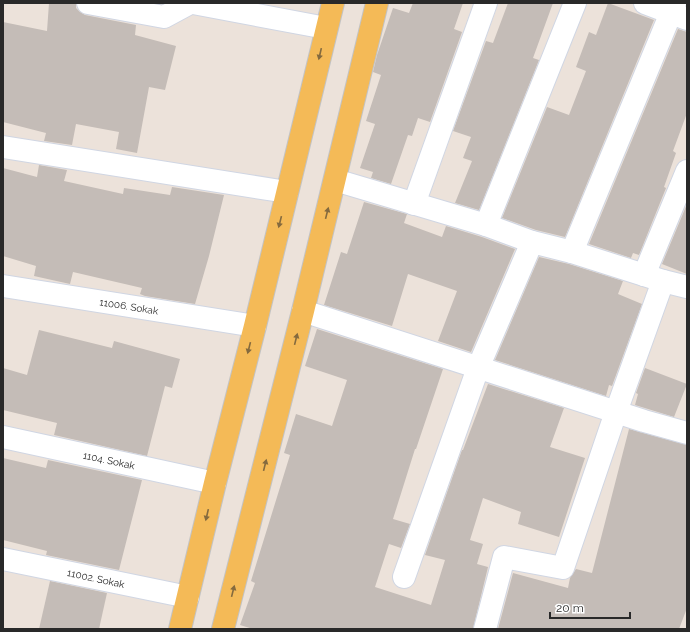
<svg xmlns="http://www.w3.org/2000/svg" width="690" height="632" font-family="Raleway,sans-serif">
<style>
.building{fill:#c4bcb7}
.lines{fill:none;stroke-linecap:round;stroke-linejoin:round}
.minor-casing{stroke:#d0d6e3;stroke-width:24}
.major-casing{stroke:#c3c3c3;stroke-width:24}
.minor{stroke:#fff;stroke-width:22}
.major{stroke:#f4ba57;stroke-width:22}
.oneway{fill:#846a3e}
.labels{text-anchor:middle;stroke-width:4;stroke-linejoin:round;paint-order:stroke}
.street-label{font-size:10px;fill:#292929;stroke:#fff}
</style>
<rect width="100%" height="100%" fill="#ece2da"/>
<!-- building -->
<g class="building">
<path d="M 49,3 L 76,3 L 76,8 L 80,12 L 85,15 L 136,25 L 135,35 L 176,46 L 165,90 L 149,87 L 137,153 L 116,149 L 119,132 L 76,124 L 72,145 L 44,141 L 46,133 L 3,122 L 3,22 L 47,31 Z"/>
<path d="M 413,3 L 463,3 L 454,29 L 462,32 L 430,122 L 418,118 L 412,136 L 408,135 L 391,184 L 371,178 L 373,172 L 360,168 L 375,124 L 366,121 L 381,75 L 373,72 L 377,55 L 393,8 L 409,13 Z"/>
<path d="M 508,3 L 553,3 L 533,58 L 539,60 L 479,210 L 455,203 L 472,161 L 463,158 L 471,137 L 453,131 L 486,41 L 493,43 Z"/>
<path d="M 608,3 L 654,20 L 565,237 L 536,230 L 502,218 L 547,107 L 569,115 L 586,71 L 576,67 L 589,32 L 596,35 Z"/>
<path d="M 678,29 L 687,32 L 687,113 L 673,151 L 676,153 L 664,187 L 666,188 L 639,255 L 633,253 L 631,258 L 589,244 Z"/>
<path d="M 39,165 L 67,170 L 64,181 L 123,194 L 124,188 L 170,195 L 172,187 L 224,195 L 209,256 L 195,304 L 145,296 L 140,294 L 142,288 L 73,272 L 70,284 L 34,276 L 36,266 L 3,256 L 3,168 L 37,177 Z"/>
<path d="M 364,202 L 407,214 L 404,223 L 442,237 L 446,226 L 482,237 L 515,249 L 471,352 L 438,341 L 457,291 L 408,274 L 392,326 L 324,305 L 341,252 L 347,254 Z"/>
<path d="M 687,204 L 687,274 L 662,264 Z"/>
<path d="M 539,257 L 569,264 L 623,281 L 618,294 L 642,304 L 612,386 L 609,385 L 606,396 L 495,360 Z"/>
<path d="M 317,329 L 443,369 L 416,449 L 415,449 L 393,519 L 410,524 L 401,548 L 389,544 L 375,587 L 431,605 L 445,560 L 425,555 L 462,450 L 463,450 L 488,384 L 564,408 L 550,447 L 585,458 L 559,537 L 518,524 L 521,512 L 483,498 L 470,540 L 483,544 L 477,564 L 488,567 L 473,629 L 253,629 L 240,625 L 255,583 L 251,581 L 290,455 L 284,453 L 296,414 L 332,426 L 347,380 L 305,366 Z"/>
<path d="M 39,330 L 112,348 L 114,341 L 180,359 L 172,388 L 165,386 L 147,456 L 54,435 L 57,423 L 3,410 L 3,368 L 27,375 Z"/>
<path d="M 645,368 L 687,384 L 674,417 L 635,405 L 638,394 L 636,393 Z"/>
<path d="M 629,429 L 687,445 L 687,608 L 679,629 L 498,629 L 513,573 L 568,588 L 570,578 L 576,569 L 592,573 Z"/>
<path d="M 3,458 L 46,468 L 48,460 L 142,480 L 119,570 L 46,555 L 47,551 L 3,540 Z"/>
<path d="M 50,581 L 107,593 L 99,629 L 39,629 Z"/>
</g>
<g class="lines">
<defs>
<g id="minor">
<path d="M 88,3 L 164,17 L 190,3"/>
<path d="M 193,3 L 326,28"/>
<path d="M 645,3 L 687,19"/>
<path d="M 3,147 L 287,192"/>
<path d="M 335,180 L 486,225 L 532,242 L 572,252 L 663,281 L 687,287"/>
<path d="M 414,204 L 486,3"/>
<path d="M 486,225 L 575,3"/>
<path d="M 572,252 L 675,3"/>
<path d="M 644,275 L 687,171"/>
<path d="M 3,286 L 255,326"/>
<path d="M 303,311 L 644,421 L 687,433"/>
<path d="M 3,437 L 215,483"/>
<path d="M 3,559 L 188,597"/>
<path d="M 404,577 L 478,368 L 532,242"/>
<path d="M 485,629 L 504,557 L 563,568 L 616,412 L 663,281"/>
</g>
<g id="major">
<path d="M 180,629 L 215,483 L 255,326 L 333,3"/>
<path d="M 223,629 L 303,311 L 377,3"/>
</g>
</defs>
<!-- minor casing -->
<use href="#minor" class="minor-casing"/>
<!-- major casing -->
<use href="#major" class="major-casing"/>
<!-- minor -->
<use href="#minor" class="minor"/>
<!-- major -->
<use href="#major" class="major"/>
</g>
<!-- one-way arrows -->
<defs><path id="oneway-solid" d="M-6-.8H1V-3.2L6.5 0L1 3.2V.8H-6Z"/></defs>
<g class="oneway">
<use href="#oneway-solid" transform="translate(320 54) rotate(103)"/>
<use href="#oneway-solid" transform="translate(327 213) rotate(-76)"/>
<use href="#oneway-solid" transform="translate(280 222) rotate(104)"/>
<use href="#oneway-solid" transform="translate(296 339) rotate(-76)"/>
<use href="#oneway-solid" transform="translate(249 348) rotate(104)"/>
<use href="#oneway-solid" transform="translate(265 465) rotate(-76)"/>
<use href="#oneway-solid" transform="translate(207 515) rotate(103)"/>
<use href="#oneway-solid" transform="translate(233 591) rotate(-76)"/>
</g>
<g class="labels">
<!-- street labels -->
<g class="street-label">
<text transform="translate(129 306) rotate(9)" y="4">11006. Sokak</text>
<text transform="translate(109 460) rotate(12)" y="4">1104. Sokak</text>
<text transform="translate(96 578) rotate(12)" y="4">11002. Sokak</text>
</g>
</g>
<!-- border -->
<rect width="690" height="632" fill="none" stroke="#292929" stroke-width="8"/>
<!-- scale -->
<path d="M550 612v6h80v-6" fill="none" stroke="#292929" stroke-width="2"/>
<text x="556" y="612" font-size="12" fill="#292929" stroke="#ffffff" stroke-width="3" paint-order="stroke">20 m</text>
</svg>
